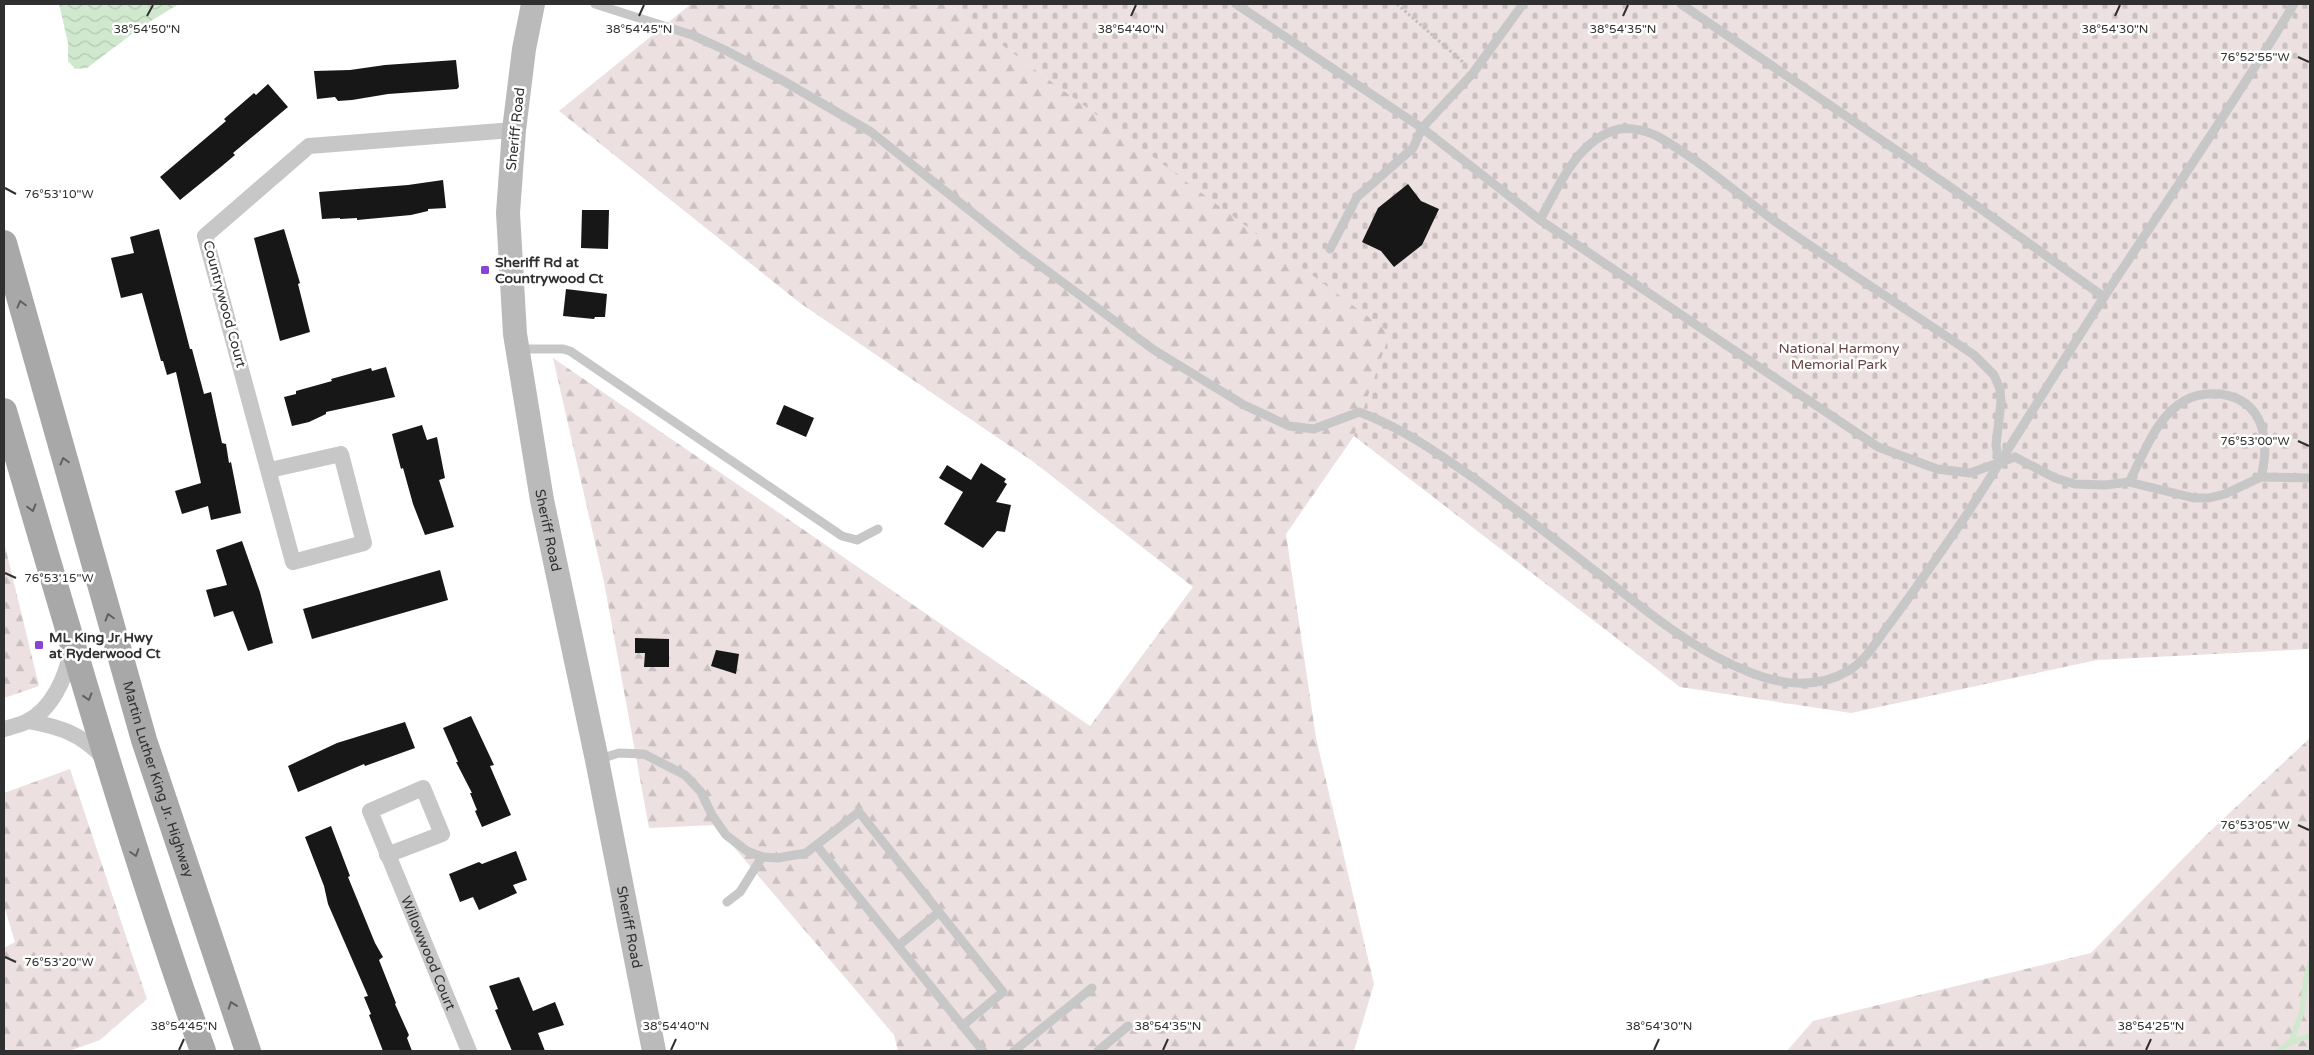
<svg xmlns="http://www.w3.org/2000/svg" width="2314" height="1055" font-family="'Varela Round',sans-serif">
<style>
.forest{fill:url(#forest-firs)}
.cemetery{fill:url(#cemetery-stones)}
.water{fill:url(#water-waves)}
.lines{fill:none;stroke-linecap:round;stroke-linejoin:round}
.stream{stroke:#d0e9ce;stroke-width:5.5}
.building{fill:#171717}
.path{stroke:#c0c0c0;stroke-width:3;stroke-dasharray:2.5 2.5;stroke-linecap:butt}
.lane{stroke:#c7c7c7;stroke-width:9}
.street{stroke:#c7c7c7;stroke-width:16}
.secondary{stroke:#bababa;stroke-width:24}
.primary{stroke:#a8a8a8;stroke-width:26}
.oneway{stroke:#606060}
.ticks{fill:none;stroke:#303030;stroke-width:2}
.poi-dot{fill:#8845d4;stroke:#fff;stroke-width:2}
.labels{text-anchor:middle;stroke-width:5;stroke-linejoin:round;paint-order:stroke}
.street-label{font-size:14px;fill:#303030;stroke:#fff}
.poi-label{font-size:14px;font-weight:bold;fill:#303030;stroke:#fff;text-anchor:start}
.park-label{font-size:14px;fill:#684442;stroke:#fff}
.ticks-label{font-size:12px;text-anchor:middle;fill:#303030;stroke:#fff;stroke-width:5;stroke-linejoin:round;paint-order:stroke}
</style>
<defs>
<pattern id="forest-firs" width="22" height="20" patternUnits="userSpaceOnUse" patternTransform="scale(1.25)"><rect width="22" height="20" fill="#ece0e0"/><path d="M5 1l3.5 6h-7zM16 11l3.5 6h-7z" fill="#cbc0c0"/></pattern>
<pattern id="cemetery-stones" width="16" height="16" patternUnits="userSpaceOnUse" patternTransform="scale(1.25)"><rect width="16" height="16" fill="#ece0e0"/><path d="M2 7V4a2 2 0 0 1 4 0v3zM10 15v-3a2 2 0 0 1 4 0v3z" fill="#cbc0c0"/></pattern>
<pattern id="water-waves" width="16" height="10" patternUnits="userSpaceOnUse" patternTransform="scale(1.25)"><rect width="16" height="10" fill="#d0e9ce"/><path d="M0 5q4-4 8 0t8 0" fill="none" stroke="#b3c8b1"/></pattern>
</defs>
<rect width="100%" height="100%" fill="#fff"/>
<!-- forest -->
<g class="forest">
<path d="M 691,4 L 947,4 L 1391,333 L 1354,436 L 1286,534 L 1316,738 L 1374,984 L 1354,1051 L 898,1051 L 894,1035 L 715,825 L 649,828 L 604,582 L 553,358 L 1090,726 L 1193,587 L 1035,463 L 800,303 L 559,111 Z"/>
<path d="M 4,542 L 39,686 L 4,698 Z"/>
<path d="M 2310,738 L 2310,1051 L 1787,1051 L 1813,1021 L 2091,953 L 2207,834 Z"/>
<path d="M 70,769 L 147,999 L 100,1040 L 69,1051 L 4,1051 L 4,948 L 15,942 L 4,906 L 4,793 Z"/>
</g>
<!-- cemetery -->
<path class="cemetery" d="M 947,4 L 2310,4 L 2310,649 L 2097,660 L 1851,713 L 1680,687 L 1354,436 L 1390,333 Z"/>
<!-- water -->
<path class="water" d="M 59,4 L 179,4 L 141,27 L 87,68 L 75,69 L 68,61 L 68,43 Z"/>
<g class="lines">
<!-- stream -->
<g class="stream">
<path d="M 2291,1042 L 2302,1012 L 2306,978 L 2310,963"/>
<path d="M 2278,1051 L 2291,1042 L 2310,1036"/>
</g>
</g>
<!-- building -->
<g class="building">
<path d="M 456,60 L 459,87 L 457,89 L 388,94 L 352,100 L 338,101 L 335,97 L 317,99 L 314,71 L 350,70 L 385,65 Z"/>
<path d="M 268,84 L 288,107 L 233,153 L 235,155 L 222,166 L 180,200 L 160,177 L 226,121 L 224,119 L 254,93 L 256,95 Z"/>
<path d="M 443,180 L 446,208 L 428,209 L 428,211 L 411,215 L 357,220 L 357,218 L 340,219 L 340,218 L 322,219 L 319,192 L 408,185 Z"/>
<path d="M 1408,184 L 1421,201 L 1439,209 L 1422,245 L 1394,267 L 1381,251 L 1362,242 L 1378,208 Z"/>
<path d="M 582,210 L 609,210 L 608,249 L 581,248 Z"/>
<path d="M 159,229 L 190,349 L 192,349 L 204,394 L 211,392 L 222,443 L 226,444 L 229,463 L 231,462 L 241,513 L 211,520 L 208,506 L 182,514 L 175,491 L 201,483 L 176,372 L 167,375 L 163,361 L 161,361 L 142,293 L 121,298 L 111,258 L 134,253 L 130,237 Z"/>
<path d="M 284,229 L 300,283 L 298,284 L 310,332 L 280,341 L 254,238 Z"/>
<path d="M 566,289 L 607,294 L 605,317 L 595,317 L 594,319 L 563,316 Z"/>
<path d="M 386,367 L 395,397 L 326,412 L 326,414 L 309,422 L 292,426 L 284,397 L 296,394 L 296,391 L 332,381 L 331,379 L 371,368 L 372,371 Z"/>
<path d="M 784,405 L 814,418 L 806,437 L 776,424 Z"/>
<path d="M 422,425 L 427,440 L 437,437 L 445,478 L 439,480 L 454,527 L 425,535 L 413,504 L 403,468 L 401,469 L 392,434 Z"/>
<path d="M 981,463 L 1006,479 L 1004,482 L 1007,484 L 996,502 L 1011,505 L 1005,532 L 997,531 L 983,548 L 944,524 L 963,492 L 939,478 L 947,465 L 971,480 Z"/>
<path d="M 242,541 L 260,592 L 273,643 L 248,651 L 233,611 L 214,617 L 206,590 L 227,585 L 216,550 Z"/>
<path d="M 440,570 L 448,600 L 312,639 L 303,609 Z"/>
<path d="M 635,638 L 669,639 L 669,667 L 644,667 L 645,653 L 635,653 Z"/>
<path d="M 716,650 L 739,654 L 736,674 L 711,666 Z"/>
<path d="M 471,716 L 494,765 L 490,766 L 511,815 L 482,827 L 475,811 L 477,810 L 470,793 L 472,793 L 456,762 L 458,762 L 443,728 Z"/>
<path d="M 405,722 L 415,748 L 365,766 L 364,764 L 298,792 L 288,766 L 337,743 Z"/>
<path d="M 331,826 L 350,876 L 348,877 L 375,943 L 383,957 L 379,960 L 396,1003 L 395,1004 L 409,1035 L 407,1038 L 412,1051 L 383,1051 L 369,1015 L 371,1014 L 364,997 L 368,996 L 328,904 L 324,886 L 305,837 Z"/>
<path d="M 516,851 L 527,880 L 513,885 L 517,893 L 479,910 L 473,897 L 460,902 L 449,874 L 479,862 L 482,864 Z"/>
<path d="M 519,977 L 533,1011 L 555,1002 L 564,1025 L 538,1033 L 545,1051 L 512,1051 L 495,1010 L 498,1009 L 489,986 Z"/>
</g>
<g class="lines">
<!-- path -->
<path class="path" d="M 1397,4 L 1464,63"/>
<!-- lane -->
<g class="lane">
<path d="M 595,4 L 692,35 L 725,50 L 780,79 L 871,132 L 1023,253 L 1154,350 L 1244,405 L 1289,426 L 1314,429 L 1359,412 C 1403,428 1439,454 1478,481 C 1528,518 1577,557 1626,595 C 1664,625 1703,654 1749,672 C 1781,685 1817,689 1848,671 C 1864,662 1875,644 1885,630 C 1913,593 1939,555 1965,517 C 2013,443 2058,368 2106,294 C 2169,198 2234,103 2294,4"/>
<path d="M 1236,4 L 1422,128 L 1540,220 L 1878,447 L 1937,469 L 1970,473 L 2015,457 L 2055,478 L 2075,484 L 2105,485 L 2129,482 L 2194,498 L 2209,498 L 2225,494 L 2261,477 L 2310,478"/>
<path d="M 1681,4 L 1946,184 L 2104,297"/>
<path d="M 1540,220 C 1558,187 1579,137 1620,129 C 1631,127 1647,131 1657,136 C 1700,160 1737,194 1776,222 C 1841,268 1908,310 1974,355 L 1994,375 L 2000,389 L 2001,402 L 1996,445 L 1999,464"/>
<path d="M 1330,249 L 1357,197 L 1413,148 L 1422,128 L 1473,73 L 1523,4"/>
<path d="M 519,349 L 563,349 L 570,351 L 842,536 L 857,540 L 878,529"/>
<path d="M 2129,482 C 2144,454 2156,417 2184,401 C 2195,394 2209,393 2221,394 C 2265,401 2270,441 2261,477"/>
<path d="M 597,760 L 619,753 L 644,754 L 685,775 L 701,792 L 712,815 L 726,835 L 747,851 L 762,857 L 778,858 L 806,853 L 859,812 L 1003,992 L 962,1026"/>
<path d="M 817,846 L 983,1051"/>
<path d="M 727,902 L 740,892 L 762,857"/>
<path d="M 898,946 L 939,912"/>
<path d="M 1014,1051 L 1092,988"/>
<path d="M 1098,1051 L 1128,1026"/>
</g>
<!-- street -->
<g class="street">
<path d="M 270,470 L 341,454 L 364,543 L 293,562 L 205,236 L 309,146 L 514,130"/>
<path d="M 28,721 C 60,727 80,733 103,757"/>
<path d="M 4,729 C 11,727 19,725 26,722 C 52,710 66,677 71,651"/>
<path id="s1" d="M 387,855 L 442,834 L 423,788 L 370,811 L 469,1051"/>
</g>
<!-- secondary -->
<path class="secondary" id="s2" d="M 533,4 L 524,49 L 514,130 L 508,213 L 515,334 L 542,500 L 597,760 L 654,1051"/>
<!-- primary -->
<g class="primary">
<path id="s3" d="M 4,243 L 144,740 L 248,1051"/>
<path d="M 4,411 C 67,625 128,841 203,1051"/>
</g>
</g>
<!-- one-way arrows -->
<defs><path id="oneway-chevron" d="M-2-3.5L2.5 0L-2 3.5" fill="none" stroke-width="1.6" stroke-linecap="round" stroke-linejoin="round" transform="scale(1.25)"/></defs>
<g class="oneway">
<use href="#oneway-chevron" transform="translate(21 304) rotate(-105)"/>
<use href="#oneway-chevron" transform="translate(64 461) rotate(-105)"/>
<use href="#oneway-chevron" transform="translate(32 508) rotate(74)"/>
<use href="#oneway-chevron" transform="translate(109 617) rotate(-106)"/>
<use href="#oneway-chevron" transform="translate(88 697) rotate(73)"/>
<use href="#oneway-chevron" transform="translate(135 853) rotate(72)"/>
<use href="#oneway-chevron" transform="translate(232 1005) rotate(-109)"/>
</g>
<!-- ticks -->
<path class="ticks" d="M 147,16 L 153,5M 639,16 L 644,5M 1131,16 L 1136,5M 1623,16 L 1628,5M 2115,16 L 2120,5M 2298,57 L 2309,62M 5,188 L 16,194M 2298,441 L 2309,446M 5,573 L 16,578M 2298,825 L 2309,830M 5,957 L 16,962M 179,1050 L 184,1039M 671,1050 L 676,1039M 1163,1050 L 1168,1039M 1654,1050 L 1659,1039M 2146,1050 L 2151,1039"/>
<!-- markers -->
<g class="poi-dot">
<rect x="480" y="265" width="10" height="10" rx="2.5"/>
<rect x="34" y="640" width="10" height="10" rx="2.5"/>
</g>
<g class="labels">
<!-- street labels -->
<g class="street-label">
<text transform="translate(515 129) rotate(-84)" y="5">Sheriff Road</text>
<text transform="translate(225 304) rotate(75)" y="5">Countrywood Court</text>
<text dy="5" stroke="none"><textPath href="#s2" startOffset="531">Sheriff Road</textPath></text>
<text dy="5" stroke="none"><textPath href="#s3" startOffset="558">Martin Luther King Jr. Highway</textPath></text>
<text dy="5" stroke="none"><textPath href="#s2" startOffset="936">Sheriff Road</textPath></text>
<text dy="5" stroke="none"><textPath href="#s1" startOffset="320">Willowwood Court</textPath></text>
</g>
<!-- poi labels -->
<g class="poi-label">
<text x="495" y="267">Sheriff Rd at<tspan x="495" dy="16">Countrywood Ct</tspan></text>
<text x="49" y="642">ML King Jr Hwy<tspan x="49" dy="16">at Ryderwood Ct</tspan></text>
</g>
<!-- park labels -->
<g class="park-label">
<text x="1839" y="353">National Harmony<tspan x="1839" dy="16">Memorial Park</tspan></text>
</g>
</g>
<g class="ticks-label">
<text x="147" y="33">38°54'50"N</text>
<text x="1623" y="33">38°54'35"N</text>
<text x="639" y="33">38°54'45"N</text>
<text x="1131" y="33">38°54'40"N</text>
<text x="2115" y="33">38°54'30"N</text>
<text x="2255" y="61">76°52'55"W</text>
<text x="59" y="198">76°53'10"W</text>
<text x="2255" y="445">76°53'00"W</text>
<text x="59" y="582">76°53'15"W</text>
<text x="2255" y="829">76°53'05"W</text>
<text x="59" y="966">76°53'20"W</text>
<text x="184" y="1030">38°54'45"N</text>
<text x="676" y="1030">38°54'40"N</text>
<text x="1168" y="1030">38°54'35"N</text>
<text x="1659" y="1030">38°54'30"N</text>
<text x="2151" y="1030">38°54'25"N</text>
</g>
<!-- border -->
<rect width="2314" height="1055" fill="none" stroke="#303030" stroke-width="10"/>
</svg>
